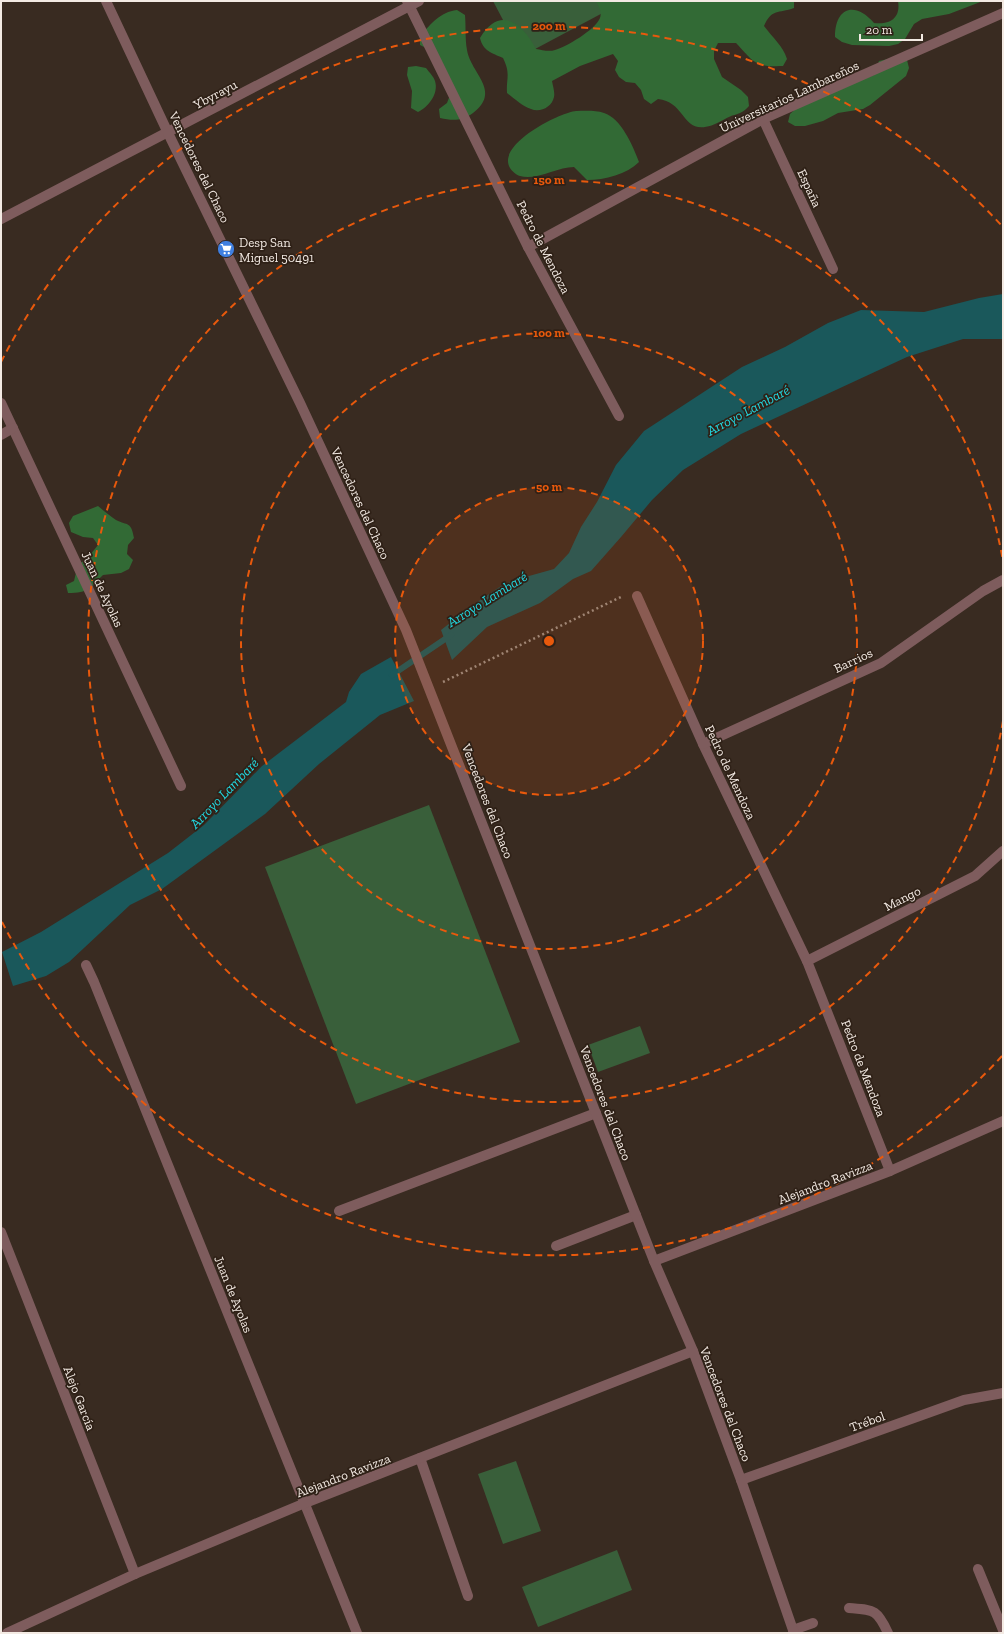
<svg xmlns="http://www.w3.org/2000/svg" width="1004" height="1634" font-family="'Zilla Slab',serif">
<style>
.green{fill:#395f3a}
.forest{fill:#326a35}
.water{fill:#1a585b}
.lines{fill:none;stroke-linecap:round;stroke-linejoin:round}
.stream{stroke:#1a585b;stroke-width:6}
.path{stroke:#978b83;stroke-width:2.5;stroke-dasharray:2 3;stroke-linecap:butt}
.service{stroke:#7e5c5d;stroke-width:10}
.minor{stroke:#7e5c5d;stroke-width:10}
.tertiary{stroke:#7e5c5d;stroke-width:10}
.ring{fill:none;stroke:#e8590c;stroke-width:2;stroke-dasharray:7 5}
.labels{text-anchor:middle;stroke-width:3.5;stroke-linejoin:round;paint-order:stroke}
.street-label{font-size:13px;fill:#f3eae3;stroke:#2f2117}
.poi-label{font-size:13px;fill:#f3eae3;stroke:#2f2117;text-anchor:start}
.water-label{font-size:14px;font-style:italic;fill:#21d8e1;stroke:#2f2117}
.centre{fill:#e8590c;stroke:#2f2117;stroke-width:2}
.ring-label{font-size:12px;text-anchor:middle;font-weight:bold;fill:#e8590c;stroke:#2f2117;stroke-width:3.5;stroke-linejoin:round;paint-order:stroke}
</style>
<rect width="100%" height="100%" fill="#392b21"/>
<!-- green -->
<g class="green">
<path d="M 493,1 L 609,1 L 612,8 L 522,56 Z"/>
<path d="M 429,805 L 520,1042 L 356,1104 L 265,867 Z"/>
<path d="M 640,1026 L 650,1053 L 598,1072 L 588,1045 Z"/>
<path d="M 516,1461 L 541,1531 L 503,1544 L 478,1474 Z"/>
<path d="M 617,1550 L 632,1590 L 538,1627 L 522,1587 Z"/>
</g>
<!-- forest -->
<g class="forest">
<path d="M 596,1 L 794,1 L 794,8 C 778,14 772,8 764,26 C 773,38 783,46 787,59 L 783,66 C 754,67 755,63 736,43 L 718,43 L 714,51 L 714,59 L 722,77 L 741,90 L 748,97 L 749,106 C 740,116 735,113 725,119 C 680,145 690,102 658,99 L 651,104 L 644,99 L 641,90 L 635,83 L 626,82 L 619,77 L 615,70 L 618,61 L 613,54 L 580,66 L 552,81 C 553,87 555,92 554,97 C 552,107 540,113 531,109 C 522,106 515,99 507,93 C 506,78 511,74 503,58 C 492,53 483,51 480,38 C 500,4 523,24 536,49 C 542,50 549,52 555,50 C 566,47 595,30 600,18 C 602,12 599,7 596,1 Z"/>
<path d="M 898,1 L 983,1 L 949,14 L 922,19 L 914,24 L 905,39 L 898,44 L 889,46 L 852,45 L 842,42 L 835,37 C 835,7 855,1 874,23 C 890,25 901,18 898,1 Z"/>
<path d="M 457,10 L 465,15 C 466,27 465,39 467,50 C 471,74 502,91 473,113 C 462,121 453,121 440,118 L 439,109 L 447,103 L 450,95 L 428,49 L 420,45 L 420,36 C 431,24 440,12 457,10 Z"/>
<path d="M 888,59 L 907,60 L 909,68 L 906,76 L 870,105 L 863,109 L 838,113 L 823,121 L 805,126 L 795,126 L 788,122 L 790,114 L 803,102 L 874,75 L 879,61 Z"/>
<path d="M 416,66 L 426,68 C 429,72 434,77 435,81 C 439,94 428,107 418,112 L 411,108 L 412,91 L 407,75 L 408,67 Z"/>
<path d="M 576,111 C 585,111 595,110 604,113 C 621,118 633,146 639,162 C 627,174 605,180 587,180 L 574,167 C 557,167 536,181 520,176 C 516,175 512,171 510,168 C 496,145 558,113 576,111 Z"/>
<path d="M 98,506 C 104,511 110,516 116,520 C 128,526 131,521 134,538 L 128,545 L 127,554 L 133,560 L 129,569 L 121,573 L 103,575 C 90,588 89,593 68,593 L 66,585 L 74,581 L 78,564 L 86,560 L 98,545 L 93,538 L 83,537 L 71,532 L 69,523 L 73,516 Z"/>
</g>
<!-- water -->
<g class="water">
<path d="M 1003,294 L 1003,339 L 963,339 L 907,357 L 741,434 L 683,470 L 652,500 L 621,537 L 591,571 L 573,579 L 540,603 L 487,627 L 452,660 L 441,630 L 473,605 L 504,584 L 529,576 L 554,569 L 569,553 L 581,527 L 597,502 L 616,465 L 644,431 L 742,367 L 785,347 L 828,323 L 861,310 L 924,312 L 979,298 Z"/>
<path d="M 391,657 L 414,701 L 380,715 L 319,764 L 265,814 L 162,889 L 130,905 L 69,962 L 46,976 L 13,986 L 2,952 L 41,932 L 168,853 L 204,825 L 262,766 L 346,702 L 349,692 L 361,674 Z"/>
</g>
<g class="lines">
<!-- stream -->
<path class="stream" d="M 392,675 L 451,635"/>
<!-- path -->
<path class="path" d="M 443,682 L 623,596"/>
<!-- service -->
<g class="service">
<path d="M 556,1246 L 636,1215"/>
<path d="M 420,1458 L 468,1596"/>
<path d="M 978,1569 L 1003,1630"/>
<path d="M 849,1608 C 874,1610 877,1609 888,1633"/>
<path d="M 793,1630 L 813,1623"/>
</g>
<!-- minor -->
<g class="minor">
<path d="M 407,1 L 528,247 L 619,416"/>
<path d="M 763,119 L 833,269"/>
<path d="M 1,219 L 419,1"/>
<path d="M 528,247 L 763,119 L 1003,13"/>
<path d="M 1,403 L 181,786"/>
<path d="M 1,435 L 13,428"/>
<path d="M 637,596 L 703,744 L 807,961 L 890,1171"/>
<path d="M 703,744 L 881,663 L 983,591 L 1003,580"/>
<path d="M 807,961 L 975,876 L 1003,851"/>
<path d="M 86,965 L 94,982 L 357,1633"/>
<path d="M 339,1211 L 596,1113"/>
<path d="M 1,1232 L 135,1574"/>
<path d="M 654,1261 L 890,1171 L 1003,1121"/>
<path d="M 741,1480 L 964,1400 L 1003,1393"/>
<path d="M 7,1633 L 135,1574 L 305,1503 L 693,1351"/>
</g>
<!-- tertiary -->
<path class="tertiary" d="M 106,1 L 168,133 L 300,403 L 406,630 L 654,1261 L 693,1351 L 741,1480 L 794,1633"/>
</g>
<!-- distance rings -->
<circle cx="549" cy="641" r="154" fill="#e8590c" fill-opacity=".12"/>
<g class="ring">
<circle cx="549" cy="641" r="154"/>
<circle cx="549" cy="641" r="308"/>
<path d="M1003 721A461 461 0 1 1 1003 561"/>
<path d="M1002 1056A615 615 0 0 1 1 920M1 362A615 615 0 0 1 1002 226"/>
</g>
<!-- icons -->
<defs>
<symbol id="supermarket-disc" viewBox="-11 -11 22 22"><circle r="9.5" fill="#3f7fe0" stroke="#2f2117"/><path d="M-6-5.5h2.5l.6 2H6L4.5 2H-2.5L-4.4-4H-6ZM-1.5 3.2a1.3 1.3 0 1 0 .1 0ZM3 3.2a1.3 1.3 0 1 0 .1 0Z" fill="#fff"/></symbol>
</defs>
<g fill-rule="evenodd">
<use href="#supermarket-disc" x="216" y="239" width="20" height="20"/>
</g>
<g class="labels">
<!-- street labels -->
<g class="street-label">
<text transform="translate(215 94) rotate(-28)" y="5">Ybyrayu</text>
<text transform="translate(789 96) rotate(-25)" y="5">Universitarios Lambareños</text>
<text transform="translate(200 167) rotate(64)" y="5">Vencedores del Chaco</text>
<text transform="translate(810 188) rotate(65)" y="5">España</text>
<text transform="translate(544 247) rotate(63)" y="5">Pedro de Mendoza</text>
<text transform="translate(361 503) rotate(65)" y="5">Vencedores del Chaco</text>
<text transform="translate(103 589) rotate(65)" y="5">Juan de Ayolas</text>
<text transform="translate(853 660) rotate(-25)" y="5">Barrios</text>
<text transform="translate(731 772) rotate(65)" y="5">Pedro de Mendoza</text>
<text transform="translate(488 801) rotate(69)" y="5">Vencedores del Chaco</text>
<text transform="translate(902 898) rotate(-27)" y="5">Mango</text>
<text transform="translate(864 1068) rotate(69)" y="5">Pedro de Mendoza</text>
<text transform="translate(606 1103) rotate(69)" y="5">Vencedores del Chaco</text>
<text transform="translate(825 1182) rotate(-21)" y="5">Alejandro Ravizza</text>
<text transform="translate(234 1294) rotate(68)" y="5">Juan de Ayolas</text>
<text transform="translate(80 1398) rotate(69)" y="5">Alejo García</text>
<text transform="translate(726 1404) rotate(69)" y="5">Vencedores del Chaco</text>
<text transform="translate(867 1421) rotate(-20)" y="5">Trébol</text>
<text transform="translate(343 1475) rotate(-21)" y="5">Alejandro Ravizza</text>
</g>
<!-- poi labels -->
<g class="poi-label">
<text x="239" y="247">Desp San<tspan x="239" dy="15">Miguel 50491</tspan></text>
</g>
<!-- water labels -->
<g class="water-label">
<text transform="translate(748 410) rotate(-28)" y="5">Arroyo Lambaré</text>
<text transform="translate(487 599) rotate(-32)" y="5">Arroyo Lambaré</text>
<text transform="translate(224 793) rotate(-46)" y="5">Arroyo Lambaré</text>
</g>
</g>
<circle cx="549" cy="641" r="6" class="centre"/>
<g class="ring-label">
<text x="549" y="30">200 m</text>
<text x="549" y="184">150 m</text>
<text x="549" y="337">100 m</text>
<text x="549" y="491">50 m</text>
</g>
<!-- border -->
<rect width="1004" height="1634" fill="none" stroke="#f3eae3" stroke-width="4"/>
<!-- scale -->
<path d="M860 34v6h62v-6" fill="none" stroke="#f3eae3" stroke-width="2"/>
<text x="866" y="34" font-size="12" fill="#f3eae3" stroke="#2f2117" stroke-width="3" paint-order="stroke">20 m</text>
</svg>
